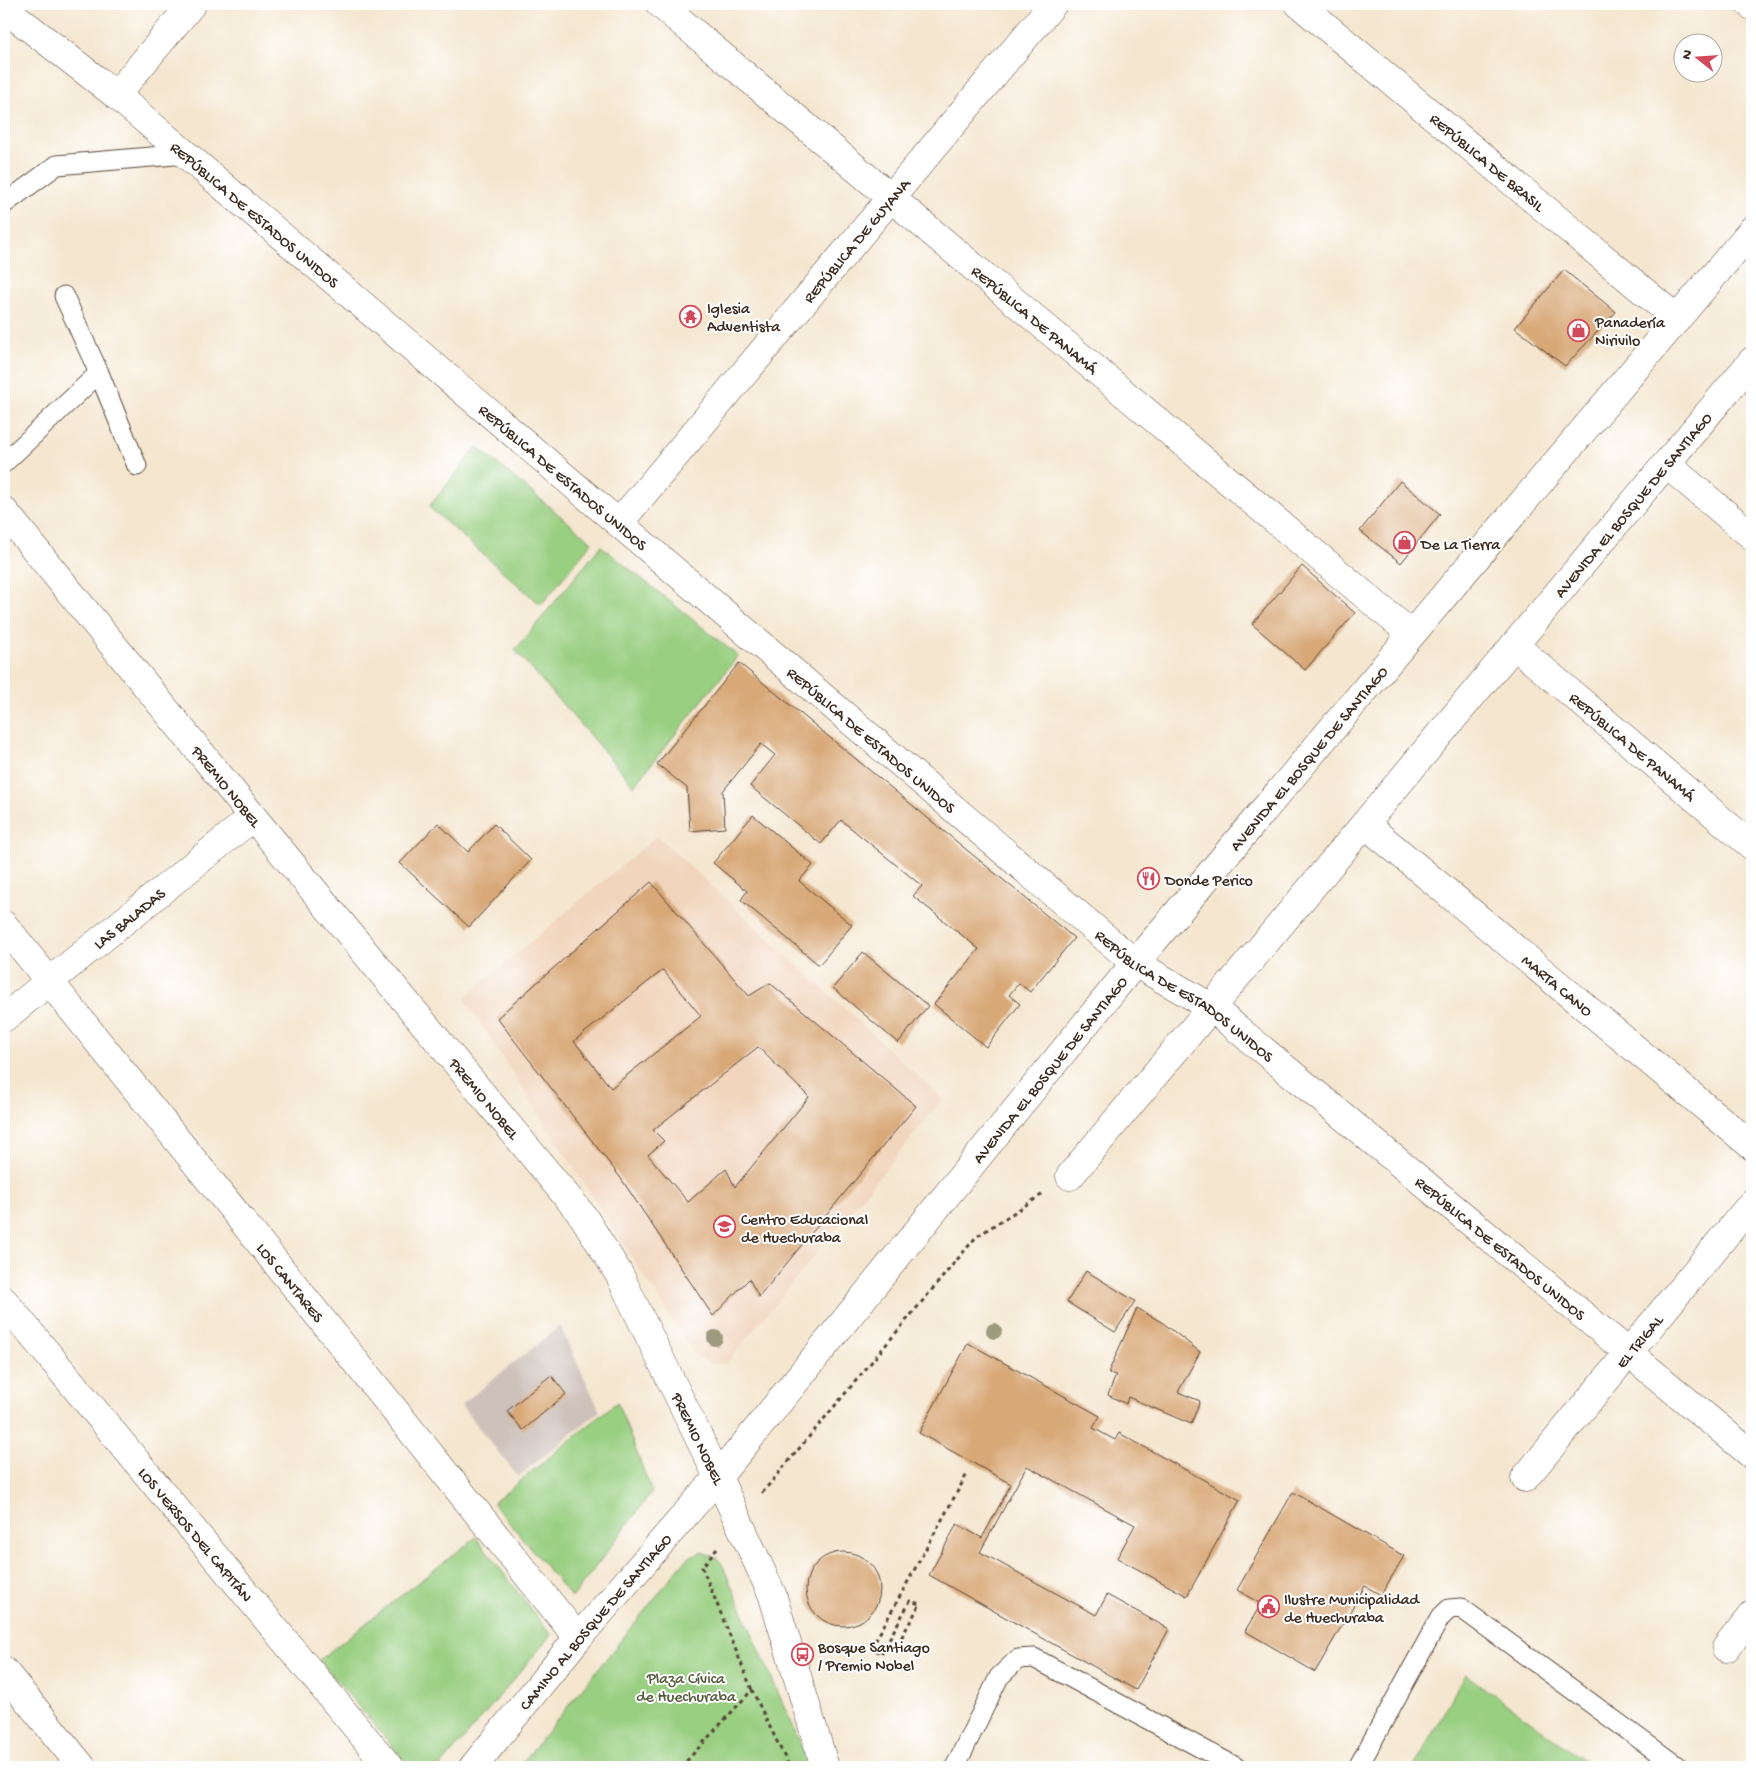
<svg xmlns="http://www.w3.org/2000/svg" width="1756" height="1771" font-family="'Gochi Hand',sans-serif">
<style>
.built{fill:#f1d5bd}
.industrial{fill:#cec1ba}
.green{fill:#99cf81;stroke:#6a7c50}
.building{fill:#d8a877;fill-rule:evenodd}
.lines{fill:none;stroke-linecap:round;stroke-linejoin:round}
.service-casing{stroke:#574639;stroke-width:21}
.minor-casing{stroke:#574639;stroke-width:29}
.tertiary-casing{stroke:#574639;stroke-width:29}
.secondary-casing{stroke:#574639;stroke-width:29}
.path{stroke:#574639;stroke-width:3;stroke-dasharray:4 4;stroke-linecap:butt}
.service{stroke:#fff;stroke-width:19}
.minor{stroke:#fff;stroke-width:28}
.tertiary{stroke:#fff;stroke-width:28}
.secondary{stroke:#fff;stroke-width:28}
.tree{fill:#9e9a7e}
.labels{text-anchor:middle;stroke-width:4;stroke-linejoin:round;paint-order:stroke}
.street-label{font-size:16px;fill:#3b2a1e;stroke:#fff}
.poi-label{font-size:16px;fill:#3b2a1e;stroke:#fff;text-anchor:start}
.park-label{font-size:16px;fill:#575c3c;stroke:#fff}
</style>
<rect width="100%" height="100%" fill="#fff"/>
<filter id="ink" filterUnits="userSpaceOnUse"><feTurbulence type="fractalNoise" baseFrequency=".02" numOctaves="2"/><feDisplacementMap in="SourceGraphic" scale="10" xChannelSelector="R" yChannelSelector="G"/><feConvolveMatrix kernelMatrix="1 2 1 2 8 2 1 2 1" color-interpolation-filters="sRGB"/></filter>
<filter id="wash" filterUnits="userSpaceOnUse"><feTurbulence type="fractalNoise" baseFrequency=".0096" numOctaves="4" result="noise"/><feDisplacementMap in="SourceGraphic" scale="20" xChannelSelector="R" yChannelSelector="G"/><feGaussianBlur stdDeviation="1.12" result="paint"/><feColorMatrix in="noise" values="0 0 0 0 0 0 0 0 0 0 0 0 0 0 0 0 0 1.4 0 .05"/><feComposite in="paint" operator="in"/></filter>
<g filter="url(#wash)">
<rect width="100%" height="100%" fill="#f4e6cf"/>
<!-- built -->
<path class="built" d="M 657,836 L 943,1099 L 726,1364 L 711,1364 L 696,1356 L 464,998 Z"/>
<!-- industrial -->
<path class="industrial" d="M 560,1326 L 600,1411 L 518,1477 L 461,1405 Z"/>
<!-- green -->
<g class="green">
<path d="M 477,447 L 592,542 L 541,605 L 429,507 Z"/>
<path d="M 601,546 L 738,656 L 634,786 L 515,650 Z"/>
<path d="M 617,1402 L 652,1492 L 572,1598 L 493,1503 Z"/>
<path d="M 476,1537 L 551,1635 L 440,1767 L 410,1767 L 319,1660 Z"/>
<path d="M 701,1552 L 716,1557 L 722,1564 L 801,1745 L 809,1767 L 519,1767 L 683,1563 L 691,1556 Z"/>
<path d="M 1465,1674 L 1593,1767 L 1414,1767 Z"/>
</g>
<g id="blocks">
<!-- building -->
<g class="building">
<path d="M 1564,270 L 1616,312 L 1565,366 L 1515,328 Z"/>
<path d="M 1400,481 L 1440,514 L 1401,563 L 1360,531 Z"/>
<path d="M 1302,566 L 1355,613 L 1305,670 L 1252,624 Z"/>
<path d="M 739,663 L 1074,938 L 1030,992 L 1019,983 L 1009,995 L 1020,1004 L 986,1047 L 934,1004 L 979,949 L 913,896 L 922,886 L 841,820 L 821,844 L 750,786 L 775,755 L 761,744 L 723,791 L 725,828 L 690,831 L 687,788 L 657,764 Z"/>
<path d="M 753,815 L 813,865 L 799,881 L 852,925 L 819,965 L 741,900 L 747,891 L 713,863 Z"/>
<path d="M 438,823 L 468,852 L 494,824 L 531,860 L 469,927 L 400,863 Z"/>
<path d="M 651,882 L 749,996 L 770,983 L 916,1106 L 759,1297 L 749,1279 L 713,1316 L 620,1177 L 497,1018 ZM 663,970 L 701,1016 L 611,1088 L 574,1041 ZM 758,1047 L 809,1097 L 735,1187 L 726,1169 L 688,1202 L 648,1155 L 664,1141 L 653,1130 Z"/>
<path d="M 863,952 L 928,1006 L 898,1043 L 833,988 Z"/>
<path d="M 1086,1271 L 1135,1301 L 1115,1332 L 1067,1302 Z"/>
<path d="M 1137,1308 L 1163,1323 L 1200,1352 L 1178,1392 L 1200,1401 L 1191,1424 L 1128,1397 L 1126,1404 L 1108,1395 L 1116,1375 L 1108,1373 Z"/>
<path d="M 968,1343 L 1100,1416 L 1093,1428 L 1115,1440 L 1119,1433 L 1240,1500 L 1187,1596 L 1117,1558 L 1135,1525 L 1027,1466 L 980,1552 L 1096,1615 L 1107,1595 L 1169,1629 L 1136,1690 L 929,1575 L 957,1524 L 982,1538 L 1011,1484 L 919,1433 Z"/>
<path d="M 551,1375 L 566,1394 L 523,1430 L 507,1411 Z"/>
<path d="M 1293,1492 L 1404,1556 L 1381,1595 L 1365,1586 L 1315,1672 L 1245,1631 L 1261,1604 L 1237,1590 Z"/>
<circle cx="843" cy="1589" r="37"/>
</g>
</g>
</g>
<g filter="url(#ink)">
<use href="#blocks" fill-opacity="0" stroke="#574639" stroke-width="1"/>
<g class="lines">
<defs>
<g id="service">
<path d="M 4,204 L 57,165 L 186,154"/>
<path d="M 64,296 L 99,373 L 137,466"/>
<path d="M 4,463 L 99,373"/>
<path d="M 955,1767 L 999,1677 L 1018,1659 L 1034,1658 L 1236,1767"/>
<path d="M 1358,1767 L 1440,1618 L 1449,1609 L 1461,1608 L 1678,1767"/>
</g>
<g id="minor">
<path id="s1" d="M 660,4 L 1411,634"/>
<path id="s2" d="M 1299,4 L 1677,319"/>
<path d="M 1750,4 L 1752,6"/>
<path id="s3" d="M 4,8 L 116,95 L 1135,963 L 1211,1007 L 1752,1455"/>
<path d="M 116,95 L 192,4"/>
<path d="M 1666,464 L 1752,536"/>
<path id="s4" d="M 619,523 L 1053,4"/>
<path id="s5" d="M 1514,645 L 1752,846"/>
<path id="s6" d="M 1365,824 L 1752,1146"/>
<path id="s7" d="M 4,925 L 578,1638"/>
<path id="s8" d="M 4,1018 L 253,817"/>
<path id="s9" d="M 1070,1176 L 1752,361"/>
<path id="s10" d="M 4,1301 L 389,1767"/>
<path id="s11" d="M 1525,1478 L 1752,1203"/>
<path d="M 1726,1648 L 1752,1615"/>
<path d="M 4,1671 L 82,1767"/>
</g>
<g id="tertiary">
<path id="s12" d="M 4,511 L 253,817 L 583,1216 L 619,1274 L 718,1477"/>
</g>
<g id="secondary">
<path d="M 718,1477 L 772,1594 L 825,1767"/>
<path id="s13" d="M 473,1767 L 578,1638 L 718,1477 L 1135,963 L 1752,230"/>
</g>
</defs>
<!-- service casing -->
<use href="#service" class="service-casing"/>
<!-- minor casing -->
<use href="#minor" class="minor-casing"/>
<!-- tertiary casing -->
<use href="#tertiary" class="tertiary-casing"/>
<!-- secondary casing -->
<use href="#secondary" class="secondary-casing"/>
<!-- path -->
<g class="path">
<path d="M 762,1493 L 976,1237 L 1043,1194"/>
<path d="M 717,1548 L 702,1567 L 752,1690"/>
<path d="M 905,1653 L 895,1649 L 920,1604 L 910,1601 L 881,1654 L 872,1647 L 967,1474"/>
<path d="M 681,1767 L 752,1690 L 788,1764"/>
</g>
<!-- service -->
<use href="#service" class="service"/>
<!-- minor -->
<use href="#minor" class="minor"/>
<!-- tertiary -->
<use href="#tertiary" class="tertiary"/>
<!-- secondary -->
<use href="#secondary" class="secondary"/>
</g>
<!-- trees -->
<g class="tree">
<circle cx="994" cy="1331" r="8"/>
<circle cx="715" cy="1338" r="8"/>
</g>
</g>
<!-- icons -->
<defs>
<symbol id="temple-ring" viewBox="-11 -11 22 22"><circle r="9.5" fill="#fff" stroke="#d1495b" stroke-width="1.5"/><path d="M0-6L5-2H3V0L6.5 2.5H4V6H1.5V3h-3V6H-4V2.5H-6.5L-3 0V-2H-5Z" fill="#d1495b"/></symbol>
<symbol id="shop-ring" viewBox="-11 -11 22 22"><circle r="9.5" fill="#fff" stroke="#d1495b" stroke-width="1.5"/><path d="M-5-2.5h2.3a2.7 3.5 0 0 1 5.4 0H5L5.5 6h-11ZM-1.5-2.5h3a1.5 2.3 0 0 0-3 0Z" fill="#d1495b"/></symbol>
<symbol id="restaurant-ring" viewBox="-11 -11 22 22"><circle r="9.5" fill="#fff" stroke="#d1495b" stroke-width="1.5"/><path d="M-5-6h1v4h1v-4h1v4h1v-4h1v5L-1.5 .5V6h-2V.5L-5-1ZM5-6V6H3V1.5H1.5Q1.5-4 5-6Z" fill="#d1495b"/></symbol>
<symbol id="school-ring" viewBox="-11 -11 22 22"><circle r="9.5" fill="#fff" stroke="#d1495b" stroke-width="1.5"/><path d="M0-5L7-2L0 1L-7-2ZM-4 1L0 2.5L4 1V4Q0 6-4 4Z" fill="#d1495b"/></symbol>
<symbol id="civic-ring" viewBox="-11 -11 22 22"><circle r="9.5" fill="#fff" stroke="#d1495b" stroke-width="1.5"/><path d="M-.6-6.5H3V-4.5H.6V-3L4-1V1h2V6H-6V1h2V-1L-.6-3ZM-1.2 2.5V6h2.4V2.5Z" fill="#d1495b"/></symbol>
<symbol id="bus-ring" viewBox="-11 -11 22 22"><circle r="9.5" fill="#fff" stroke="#d1495b" stroke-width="1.5"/><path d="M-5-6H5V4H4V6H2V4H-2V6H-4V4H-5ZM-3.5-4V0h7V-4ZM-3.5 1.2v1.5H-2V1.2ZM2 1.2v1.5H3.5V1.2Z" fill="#d1495b"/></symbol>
</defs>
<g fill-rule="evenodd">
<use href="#temple-ring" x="678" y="304" width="25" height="25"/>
<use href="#shop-ring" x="1566" y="318" width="25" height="25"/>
<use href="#shop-ring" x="1392" y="530" width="25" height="25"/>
<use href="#restaurant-ring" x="1136" y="866" width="25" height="25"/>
<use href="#school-ring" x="712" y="1214" width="25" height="25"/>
<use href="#civic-ring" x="1256" y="1594" width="25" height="25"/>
<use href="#bus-ring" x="790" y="1642" width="25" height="25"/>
</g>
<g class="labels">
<!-- street labels -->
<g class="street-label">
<text dy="6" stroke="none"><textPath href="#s2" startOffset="246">REPÚBLICA DE BRASIL</textPath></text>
<text dy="6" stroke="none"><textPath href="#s3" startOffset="325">REPÚBLICA DE ESTADOS UNIDOS</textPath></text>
<text dy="6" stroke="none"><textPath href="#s4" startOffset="369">REPÚBLICA DE GUYANA</textPath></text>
<text dy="6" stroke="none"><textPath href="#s1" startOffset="490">REPÚBLICA DE PANAMÁ</textPath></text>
<text dy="6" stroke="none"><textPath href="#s3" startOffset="730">REPÚBLICA DE ESTADOS UNIDOS</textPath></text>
<text dy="6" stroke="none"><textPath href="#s9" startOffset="876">AVENIDA EL BOSQUE DE SANTIAGO</textPath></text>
<text dy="6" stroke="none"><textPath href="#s3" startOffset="1135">REPÚBLICA DE ESTADOS UNIDOS</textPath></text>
<text dy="6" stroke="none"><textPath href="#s5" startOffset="156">REPÚBLICA DE PANAMÁ</textPath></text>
<text dy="6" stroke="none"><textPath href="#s13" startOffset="1310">AVENIDA EL BOSQUE DE SANTIAGO</textPath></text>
<text dy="6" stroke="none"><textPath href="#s12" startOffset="354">PREMIO NOBEL</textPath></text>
<text dy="6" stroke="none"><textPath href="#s8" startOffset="160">LAS BALADAS</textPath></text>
<text dy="6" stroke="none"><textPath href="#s6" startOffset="251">MARTA CANO</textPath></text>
<text dy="6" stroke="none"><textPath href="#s3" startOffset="1540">REPÚBLICA DE ESTADOS UNIDOS</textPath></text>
<text dy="6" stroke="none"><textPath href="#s13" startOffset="905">AVENIDA EL BOSQUE DE SANTIAGO</textPath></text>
<text dy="6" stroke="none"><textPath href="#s12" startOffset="759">PREMIO NOBEL</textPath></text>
<text dy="6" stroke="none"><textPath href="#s3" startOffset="1945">REPÚBLICA DE ESTADOS UNIDOS</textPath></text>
<text dy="6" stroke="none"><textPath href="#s7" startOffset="458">LOS CANTARES</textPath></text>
<text dy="6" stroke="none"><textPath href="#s11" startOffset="178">EL TRIGAL</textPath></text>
<text transform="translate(699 1438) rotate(64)" y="6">PREMIO NOBEL</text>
<text dy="6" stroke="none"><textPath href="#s10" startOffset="302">LOS VERSOS DEL CAPITÁN</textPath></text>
<text dy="6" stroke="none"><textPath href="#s13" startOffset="190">CAMINO AL BOSQUE DE SANTIAGO</textPath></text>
</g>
<!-- poi labels -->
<g class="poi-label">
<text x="707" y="313">Iglesia<tspan x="707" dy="18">Adventista</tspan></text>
<text x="1595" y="327">Panadería<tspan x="1595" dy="18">Nirivilo</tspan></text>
<text x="1421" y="549">De La Tierra</text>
<text x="1165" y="885">Donde Perico</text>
<text x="741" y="1224">Centro Educacional<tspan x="741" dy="18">de Huechuraba</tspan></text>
<text x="1284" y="1604">Ilustre Municipalidad<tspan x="1284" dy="18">de Huechuraba</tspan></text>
<text x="818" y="1652">Bosque Santiago<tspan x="818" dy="18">/ Premio Nobel</tspan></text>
</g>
<!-- park labels -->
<g class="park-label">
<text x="686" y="1683">Plaza Cívica<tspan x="686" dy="18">de Huechuraba</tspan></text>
</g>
</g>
<!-- margin -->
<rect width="1756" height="1771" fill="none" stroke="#fff" stroke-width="20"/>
<!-- north arrow -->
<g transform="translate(1698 58) rotate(287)"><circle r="24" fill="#ffffff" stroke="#b1aaa5"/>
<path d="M0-4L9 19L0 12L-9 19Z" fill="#d1495b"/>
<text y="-8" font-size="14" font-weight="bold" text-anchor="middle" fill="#3b2a1e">N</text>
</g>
</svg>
